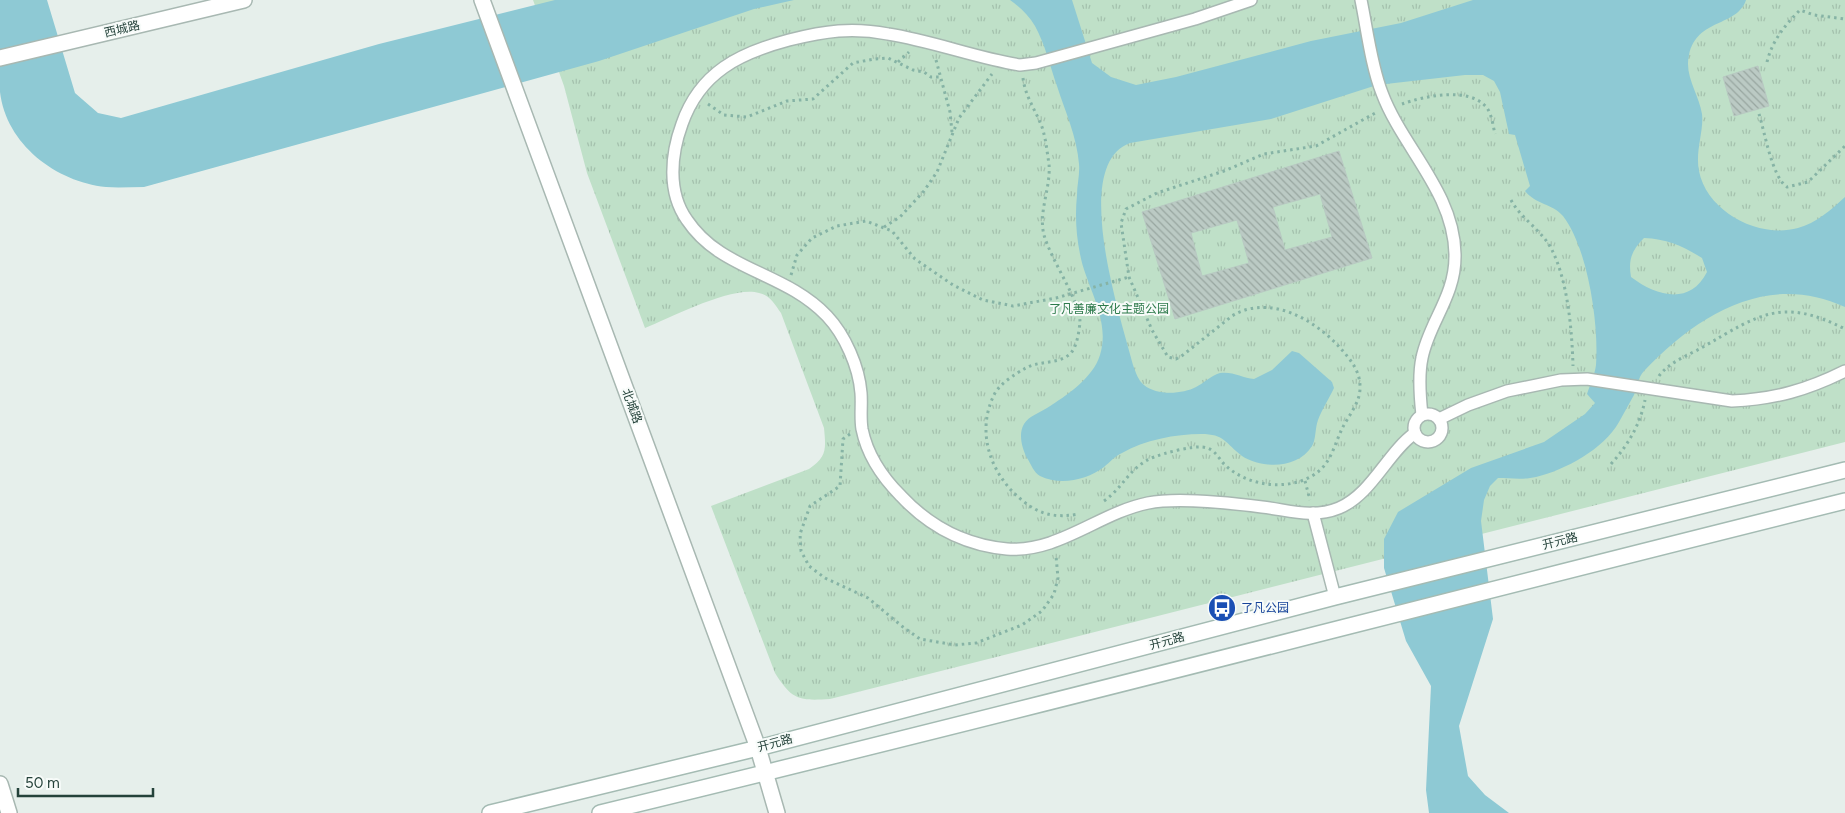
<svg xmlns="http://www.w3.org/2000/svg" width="1845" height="813" font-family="Figtree,'Noto Sans SC',sans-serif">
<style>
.grass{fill:url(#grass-tufts)}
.water{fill:#8ec9d4;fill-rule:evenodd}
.building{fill:url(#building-back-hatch);stroke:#b8c9c2;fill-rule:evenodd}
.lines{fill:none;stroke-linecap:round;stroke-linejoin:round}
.service-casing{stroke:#a8b8b2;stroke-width:14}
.tertiary-casing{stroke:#a8b8b2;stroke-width:18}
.secondary-casing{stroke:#a4bbb3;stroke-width:18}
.path{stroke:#86b3a5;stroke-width:3;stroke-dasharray:2.5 4;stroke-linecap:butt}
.service{stroke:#fff;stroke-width:11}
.tertiary{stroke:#fff;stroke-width:15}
.secondary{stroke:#fff;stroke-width:15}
.labels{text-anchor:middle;stroke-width:4;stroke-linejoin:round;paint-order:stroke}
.street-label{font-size:12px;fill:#24423a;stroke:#f7fbf9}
.park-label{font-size:12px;fill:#2d7a4b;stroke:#f7fbf9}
.transit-label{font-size:12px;fill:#164399;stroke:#f7fbf9;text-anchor:start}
</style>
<defs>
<pattern id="grass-tufts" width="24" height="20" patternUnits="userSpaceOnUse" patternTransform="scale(1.25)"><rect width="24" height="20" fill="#bfe0c8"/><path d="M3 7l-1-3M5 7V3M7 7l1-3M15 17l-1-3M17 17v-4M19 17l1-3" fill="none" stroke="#a4c1ad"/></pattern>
<pattern id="building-back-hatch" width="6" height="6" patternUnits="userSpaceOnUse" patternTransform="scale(1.25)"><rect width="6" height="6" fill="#bbcac4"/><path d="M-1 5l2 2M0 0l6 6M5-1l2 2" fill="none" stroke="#98a6a0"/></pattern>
</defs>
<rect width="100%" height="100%" fill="#e6efeb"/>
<!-- grass -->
<path class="grass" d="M 533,0 L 1845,0 L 1845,442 L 830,699 C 799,701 792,700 775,673 L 711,506 L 809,469 C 827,457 826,449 824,428 L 781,313 C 775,305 770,295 759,293 C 733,285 672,317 645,328 L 587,173 L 564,86 Z"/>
<!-- water -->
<g class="water">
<path d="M 0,0 L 47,0 L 75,93 L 98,113 L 121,118 L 379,44 L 555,0 L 794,0 L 754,9 L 599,61 L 144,187 C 131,187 118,188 106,187 C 56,182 6,144 0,92 C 0,62 0,30 0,0 Z"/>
<path d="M 1010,0 L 1072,0 L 1092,63 L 1111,77 L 1136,85 L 1176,77 L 1311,41 L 1401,23 L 1473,0 L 1746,0 C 1737,27 1697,18 1689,55 C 1684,76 1699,94 1702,114 C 1704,131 1695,151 1699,171 C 1707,212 1759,239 1798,228 C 1816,223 1831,210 1845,197 L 1845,307 C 1768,271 1697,315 1644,371 C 1638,377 1637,388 1634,395 C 1629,404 1624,413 1619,422 C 1604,449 1565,470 1536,477 C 1524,480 1509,478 1498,478 L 1490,486 L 1484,500 L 1481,521 L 1493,619 L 1459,726 L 1468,776 L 1485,795 L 1509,813 L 1429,813 L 1426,790 L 1431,686 L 1406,641 L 1384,568 L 1384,539 L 1398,512 L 1471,468 L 1544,442 L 1585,414 L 1595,403 L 1587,394 C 1590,385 1595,374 1596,365 C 1599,325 1588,248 1563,216 C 1553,204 1535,204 1525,191 L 1530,186 L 1515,135 L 1509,134 L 1500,92 L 1494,81 L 1483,75 L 1465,75 L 1377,85 L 1271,119 L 1130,143 C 1069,165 1122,321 1133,365 C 1136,373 1138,380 1144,385 C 1157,396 1183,394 1196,387 C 1204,383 1212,375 1220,373 C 1232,371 1243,378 1254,379 L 1272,370 L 1292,351 L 1299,353 L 1332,382 L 1334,388 C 1329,399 1322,409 1318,420 C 1315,428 1316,440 1312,446 C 1298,469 1262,469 1242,456 C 1225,443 1225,434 1201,434 C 1176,434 1144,440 1122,453 C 1115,456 1110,462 1104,467 C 1087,480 1060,486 1040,476 C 1034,473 1031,464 1027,458 C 1022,448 1018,434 1024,424 C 1029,416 1039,413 1047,408 C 1066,396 1093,378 1100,355 C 1111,319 1086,287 1080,254 C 1076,234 1075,215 1077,195 C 1077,185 1080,174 1079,164 C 1077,137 1065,111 1057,86 C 1050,66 1045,44 1035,26 C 1029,16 1020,7 1010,0 ZM 1644,238 C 1667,239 1683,246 1702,258 L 1707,272 C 1690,306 1656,296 1631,277 C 1628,259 1632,250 1644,238 Z"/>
</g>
<!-- building -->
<g class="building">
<path d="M 1758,66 L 1769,106 L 1734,116 L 1723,77 Z"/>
<path d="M 1339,151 L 1372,258 L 1175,319 L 1142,212 ZM 1320,194 L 1332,237 L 1285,250 L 1273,207 ZM 1237,220 L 1249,263 L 1202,276 L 1191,233 Z"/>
</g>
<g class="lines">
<defs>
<g id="service">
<path d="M 1251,0 L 1195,19 L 1036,63 L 1020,65 C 976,58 933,41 888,34 C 852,27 825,31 789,40 C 740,53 700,72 682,124 C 671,154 667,192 687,220 C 721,271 784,271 827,316 C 845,335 859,367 861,393 C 862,405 860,417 862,429 C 867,454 883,478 901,496 C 930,527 964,545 1007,549 C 1058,553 1099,513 1148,503 C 1178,497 1231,503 1262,507 C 1289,510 1312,519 1339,508 C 1372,494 1387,453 1415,433"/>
<path d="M 1361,0 C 1367,29 1371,65 1382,93 C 1402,147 1454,192 1455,254 C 1456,296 1429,322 1422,358 C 1418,376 1420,397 1422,415"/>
<circle cx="1428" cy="428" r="14"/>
<path d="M 1439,419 L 1468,405 L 1507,391 L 1561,380 L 1587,379 L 1732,401 C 1775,399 1807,390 1845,371"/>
<path d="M 1313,513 L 1335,597"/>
</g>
<g id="tertiary">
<path d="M 482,0 L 758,748 L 777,813"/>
<path d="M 0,58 L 244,0"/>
<path d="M 0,784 L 9,813"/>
</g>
<g id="secondary">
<path d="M 490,813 L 758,748 L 1335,597 L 1845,470"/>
<path d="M 600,813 C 1016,713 1430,604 1845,501"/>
</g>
</defs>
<!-- service casing -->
<use href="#service" class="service-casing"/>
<!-- tertiary casing -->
<use href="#tertiary" class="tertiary-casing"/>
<!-- secondary casing -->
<use href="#secondary" class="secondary-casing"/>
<!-- path -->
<g class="path">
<path d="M 936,60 L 950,112 L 952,132"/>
<path d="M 898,62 L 909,52"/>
<path d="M 1767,62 C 1772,41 1785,25 1800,10 L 1814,15 L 1845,19"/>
<path d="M 1023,78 C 1025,96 1036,111 1042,127 C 1046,139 1047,152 1049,164 C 1051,188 1038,212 1044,235 C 1051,260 1080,301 1080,322 C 1079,332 1077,347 1070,354 C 1057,365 1038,360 1024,369 C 1015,374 1000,384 995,393 C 975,431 990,475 1023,501 C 1040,515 1056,518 1079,514"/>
<path d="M 708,104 L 724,115 L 747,117 L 787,101 L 813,99 L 853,63 L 874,59 L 888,58 L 913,70 L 924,72 L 931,77 L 942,77"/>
<path d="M 1402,104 C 1424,96 1470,86 1487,108 C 1492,115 1493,126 1495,134"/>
<path d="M 1759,114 C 1765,133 1772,177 1787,187 L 1808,182 L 1845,146"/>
<path d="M 1511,200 C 1521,219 1542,230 1552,250 C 1568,282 1572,331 1573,366"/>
<path d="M 884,227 L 900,217 L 924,191 L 937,172 L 959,118 L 992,74"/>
<path d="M 791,275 L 797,255 L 812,238 L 837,226 L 866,221 L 892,231 L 915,259 L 953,285 L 983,300 L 1013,306 L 1056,298 L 1129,277"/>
<path d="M 1659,376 C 1669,362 1689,355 1703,347 C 1760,314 1782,297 1845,329"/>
<path d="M 850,434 L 843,439 L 840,486 L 810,506 L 800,534 L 801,551 L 809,566 L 825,578 L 868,598 L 903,627 L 920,639 L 955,645 L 976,643 L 1022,625 L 1042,611 L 1054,594 L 1058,578 L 1056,556"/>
<path d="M 1611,464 C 1628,445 1640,425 1645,400"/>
<path d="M 1305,481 L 1310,500"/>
<path d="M 1104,501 C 1124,487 1129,467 1154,457 C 1164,453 1192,446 1202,447 C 1215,448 1218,458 1225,465 C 1249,488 1294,492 1319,471 C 1331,461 1335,444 1341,431 C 1347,417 1361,403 1360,386 C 1360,372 1351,360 1342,350 C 1316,320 1270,293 1232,316 L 1183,355 L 1176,359 L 1168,357 L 1152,330 L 1129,277 L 1121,223 L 1126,209 L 1157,193 L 1224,171 L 1264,154 L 1316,146 L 1377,112"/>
</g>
<!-- service -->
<use href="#service" class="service"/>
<!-- tertiary -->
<use href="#tertiary" class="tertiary"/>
<!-- secondary -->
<use href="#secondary" class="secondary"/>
</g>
<!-- icons -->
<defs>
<symbol id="bus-disc" viewBox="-11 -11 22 22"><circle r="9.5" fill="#1a4fb4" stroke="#f7fbf9"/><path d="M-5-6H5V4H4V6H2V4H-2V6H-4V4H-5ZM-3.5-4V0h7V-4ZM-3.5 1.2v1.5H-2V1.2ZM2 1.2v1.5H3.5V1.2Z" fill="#fff"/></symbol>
</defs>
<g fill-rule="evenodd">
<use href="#bus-disc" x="1206" y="592" width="32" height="32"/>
</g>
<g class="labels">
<!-- street labels -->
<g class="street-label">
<text transform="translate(122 29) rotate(-13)" y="4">西城路</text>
<text transform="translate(632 406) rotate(70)" y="4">北城路</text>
<text transform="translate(1560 541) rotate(-14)" y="4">开元路</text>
<text transform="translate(1167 641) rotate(-15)" y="4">开元路</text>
<text transform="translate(775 743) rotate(-15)" y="4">开元路</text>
</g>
<!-- park labels -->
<g class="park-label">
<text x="1109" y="313">了凡善廉文化主题公园</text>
</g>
<!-- transit labels -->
<g class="transit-label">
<text x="1241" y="612">了凡公园</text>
</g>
</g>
<!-- scale -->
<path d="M18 788v8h135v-8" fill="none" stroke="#24423a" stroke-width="2.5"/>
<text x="25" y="788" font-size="15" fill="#24423a" stroke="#f7fbf9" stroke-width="4" paint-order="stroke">50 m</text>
</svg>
